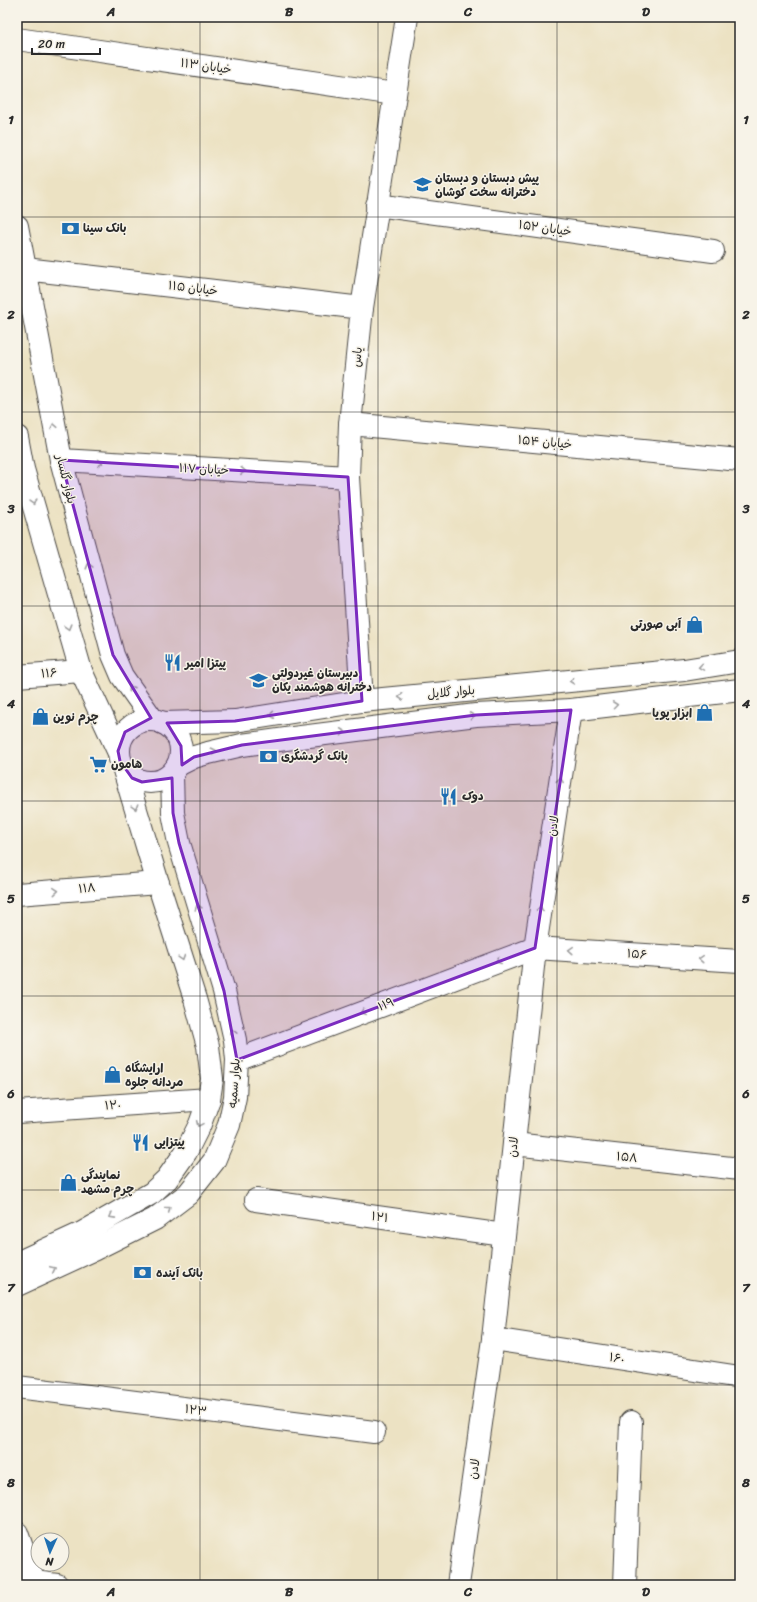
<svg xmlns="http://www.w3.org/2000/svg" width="757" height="1602" font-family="Sriracha,'Playpen Sans Arabic',sans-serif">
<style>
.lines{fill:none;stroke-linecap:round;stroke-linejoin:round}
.minor-casing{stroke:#484642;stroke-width:24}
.major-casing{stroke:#484642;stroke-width:24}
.minor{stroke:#fff;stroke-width:22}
.major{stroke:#fff;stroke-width:22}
.oneway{stroke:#a0a0a0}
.marked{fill:#7b2cbf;fill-opacity:0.2;stroke:#7b2cbf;stroke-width:3;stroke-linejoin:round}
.grid{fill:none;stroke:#2b2b2b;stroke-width:1;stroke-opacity:0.55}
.labels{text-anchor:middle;stroke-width:3;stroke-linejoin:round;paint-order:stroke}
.street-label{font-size:12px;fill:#2b2b2b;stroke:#f7f3e8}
.poi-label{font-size:12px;font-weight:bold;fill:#2b2b2b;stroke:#f7f3e8;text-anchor:start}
.neatline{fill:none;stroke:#2b2b2b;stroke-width:1.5}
.grid-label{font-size:13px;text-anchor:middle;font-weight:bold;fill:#2b2b2b}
</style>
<rect width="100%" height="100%" fill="#f7f3e8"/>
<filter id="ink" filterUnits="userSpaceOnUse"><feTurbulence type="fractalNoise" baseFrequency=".025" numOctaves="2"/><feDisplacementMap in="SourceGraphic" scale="8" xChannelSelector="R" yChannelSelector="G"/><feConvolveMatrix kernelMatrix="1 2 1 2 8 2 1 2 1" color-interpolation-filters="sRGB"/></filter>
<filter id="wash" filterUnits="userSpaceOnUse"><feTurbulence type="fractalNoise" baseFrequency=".012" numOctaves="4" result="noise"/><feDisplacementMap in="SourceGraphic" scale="16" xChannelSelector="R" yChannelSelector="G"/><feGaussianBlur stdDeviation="0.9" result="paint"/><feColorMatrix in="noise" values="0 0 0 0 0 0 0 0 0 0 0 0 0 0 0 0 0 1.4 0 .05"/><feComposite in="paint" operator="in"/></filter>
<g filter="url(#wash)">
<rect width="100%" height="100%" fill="#ece2c3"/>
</g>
<g filter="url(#ink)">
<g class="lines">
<defs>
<g id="minor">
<path d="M 17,39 L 395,94"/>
<path d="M 377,205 L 713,251"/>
<path d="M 25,269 L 362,308"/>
<path d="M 350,424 L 740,460"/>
<path d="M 61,460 L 348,477"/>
<path d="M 17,676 L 81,671"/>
<path d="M 362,701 L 348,477 L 350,424 L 362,308 L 407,17"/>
<path d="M 17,894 L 158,883"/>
<path d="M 237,1060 L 535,948 L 740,961"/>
<path d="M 17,1112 L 209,1099"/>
<path d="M 514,1144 L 740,1169"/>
<path d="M 256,1200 L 504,1235"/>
<path d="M 493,1339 L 740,1377"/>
<path d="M 17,1387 L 374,1432"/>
<path d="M 17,1533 L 35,1585"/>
<path d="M 23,1585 L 34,1582 L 57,1585"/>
<path d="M 458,1585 L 493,1339 L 535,948 L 571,710"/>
<path d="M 625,1585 L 631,1422"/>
</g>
<g id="major">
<path d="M 17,226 L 61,460 L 113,655 L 122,676 L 153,720"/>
<path d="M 17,437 L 23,469 L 81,671 L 118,751"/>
<circle cx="150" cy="751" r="31"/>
<path d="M 163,723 L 235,721 L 362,701 L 684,670 L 740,661"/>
<path d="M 178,765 L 194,757 L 208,753 L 242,745 L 293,738 L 476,715 L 571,710 L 740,690"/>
<path d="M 17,1263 L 82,1233 L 152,1193 L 167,1179 L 186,1152 L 200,1124 L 209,1099 L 212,1079 L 208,1046 L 195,999 L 158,883 L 124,770"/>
<path d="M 17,1285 L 95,1249 L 155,1219 L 188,1194 L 214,1161 L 229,1125 L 235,1097 L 237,1060 L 235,1040 L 224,991 L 179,843 L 173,813 L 172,774"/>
</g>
</defs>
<!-- minor casing -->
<use href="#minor" class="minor-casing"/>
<!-- major casing -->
<use href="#major" class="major-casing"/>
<!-- minor -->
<use href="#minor" class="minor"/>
<!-- major -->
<use href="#major" class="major"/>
</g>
<!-- one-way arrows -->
<defs><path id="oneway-chevron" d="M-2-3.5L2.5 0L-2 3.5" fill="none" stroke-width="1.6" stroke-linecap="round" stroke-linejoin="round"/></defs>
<g class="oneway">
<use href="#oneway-chevron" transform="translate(54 426) rotate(-101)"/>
<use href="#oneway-chevron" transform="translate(100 463) rotate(3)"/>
<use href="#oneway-chevron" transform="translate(243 471) rotate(3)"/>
<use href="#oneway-chevron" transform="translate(33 502) rotate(74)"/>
<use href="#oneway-chevron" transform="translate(89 566) rotate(-105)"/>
<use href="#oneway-chevron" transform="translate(68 627) rotate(74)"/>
<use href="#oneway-chevron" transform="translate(701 667) rotate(171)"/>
<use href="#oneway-chevron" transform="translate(572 681) rotate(174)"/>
<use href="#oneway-chevron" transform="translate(131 688) rotate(-125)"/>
<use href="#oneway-chevron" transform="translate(401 697) rotate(175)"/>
<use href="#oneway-chevron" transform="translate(615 705) rotate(-7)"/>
<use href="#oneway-chevron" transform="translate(272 715) rotate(171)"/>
<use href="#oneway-chevron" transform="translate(472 716) rotate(-7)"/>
<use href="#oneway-chevron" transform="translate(343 732) rotate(-7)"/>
<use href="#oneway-chevron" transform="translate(214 751) rotate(-13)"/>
<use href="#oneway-chevron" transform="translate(560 780) rotate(-81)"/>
<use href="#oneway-chevron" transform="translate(135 807) rotate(73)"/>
<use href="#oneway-chevron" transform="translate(56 891) rotate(-5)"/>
<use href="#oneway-chevron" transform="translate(198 907) rotate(-107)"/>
<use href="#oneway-chevron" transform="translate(540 909) rotate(-81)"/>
<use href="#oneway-chevron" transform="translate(571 950) rotate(-176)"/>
<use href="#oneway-chevron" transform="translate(182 958) rotate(72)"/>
<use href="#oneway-chevron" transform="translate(701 959) rotate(-176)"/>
<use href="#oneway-chevron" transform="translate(498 961) rotate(159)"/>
<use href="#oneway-chevron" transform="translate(363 1012) rotate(159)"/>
<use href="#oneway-chevron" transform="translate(233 1032) rotate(-103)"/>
<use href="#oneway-chevron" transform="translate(199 1124) rotate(114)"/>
<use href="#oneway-chevron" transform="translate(168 1209) rotate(-39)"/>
<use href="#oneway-chevron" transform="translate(112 1216) rotate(151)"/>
<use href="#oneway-chevron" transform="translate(53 1269) rotate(-25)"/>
</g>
</g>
<!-- marked area -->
<path class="marked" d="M 61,460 L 348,477 L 362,701 L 235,721 L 167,723 L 181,746 L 182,765 L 194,757 L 242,745 L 476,715 L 571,710 L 535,948 L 237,1060 L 224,991 L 179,843 L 173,813 L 172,778 L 142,782 L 132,778 L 120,761 L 118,751 L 125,732 L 151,718 L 113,655 Z"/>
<!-- grid -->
<path class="grid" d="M 200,17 L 200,1585M 378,17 L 378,1585M 557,17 L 557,1585M 17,217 L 740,217M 17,412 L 740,412M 17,606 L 740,606M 17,801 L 740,801M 17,996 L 740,996M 17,1190 L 740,1190M 17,1385 L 740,1385"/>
<!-- icons -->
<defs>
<symbol id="school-bare" viewBox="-9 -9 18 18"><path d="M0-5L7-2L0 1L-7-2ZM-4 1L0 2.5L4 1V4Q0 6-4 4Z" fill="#1f6fb2" stroke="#f7f3e8" stroke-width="2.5" paint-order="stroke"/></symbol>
<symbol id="bank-bare" viewBox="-9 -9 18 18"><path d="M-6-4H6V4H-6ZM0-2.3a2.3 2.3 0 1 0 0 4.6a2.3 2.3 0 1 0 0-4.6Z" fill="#1f6fb2" stroke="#f7f3e8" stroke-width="2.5" paint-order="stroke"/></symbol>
<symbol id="shop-bare" viewBox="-9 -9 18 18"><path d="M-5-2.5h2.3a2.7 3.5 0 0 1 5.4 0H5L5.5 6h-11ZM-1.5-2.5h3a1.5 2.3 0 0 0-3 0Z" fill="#1f6fb2" stroke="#f7f3e8" stroke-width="2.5" paint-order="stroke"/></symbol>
<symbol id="restaurant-bare" viewBox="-9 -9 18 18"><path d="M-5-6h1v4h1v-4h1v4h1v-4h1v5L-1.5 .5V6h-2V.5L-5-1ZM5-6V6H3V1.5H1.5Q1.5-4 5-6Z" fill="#1f6fb2" stroke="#f7f3e8" stroke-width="2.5" paint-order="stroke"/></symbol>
<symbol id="supermarket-bare" viewBox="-9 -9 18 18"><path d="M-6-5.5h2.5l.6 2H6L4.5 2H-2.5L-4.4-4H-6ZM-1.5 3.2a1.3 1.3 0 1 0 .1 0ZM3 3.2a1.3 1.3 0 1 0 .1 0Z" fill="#1f6fb2" stroke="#f7f3e8" stroke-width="2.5" paint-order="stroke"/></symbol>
</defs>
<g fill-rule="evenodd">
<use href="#school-bare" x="410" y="172" width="25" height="25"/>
<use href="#bank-bare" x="58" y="216" width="25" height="25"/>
<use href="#shop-bare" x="682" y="612" width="25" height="25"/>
<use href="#restaurant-bare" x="160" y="650" width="25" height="25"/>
<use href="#school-bare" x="246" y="668" width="25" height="25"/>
<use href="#shop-bare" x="692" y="700" width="25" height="25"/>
<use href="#shop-bare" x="28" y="704" width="25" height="25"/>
<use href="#bank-bare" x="256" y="744" width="25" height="25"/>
<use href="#supermarket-bare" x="86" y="752" width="25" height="25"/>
<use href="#restaurant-bare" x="436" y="784" width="25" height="25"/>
<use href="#shop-bare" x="100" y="1062" width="25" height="25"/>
<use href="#restaurant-bare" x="128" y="1130" width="25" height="25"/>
<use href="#shop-bare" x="56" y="1170" width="25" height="25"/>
<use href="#bank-bare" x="130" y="1260" width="25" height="25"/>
</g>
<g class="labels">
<!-- street labels -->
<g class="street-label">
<text transform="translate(206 66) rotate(8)" y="4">خیابان ۱۱۳</text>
<text transform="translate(545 228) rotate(8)" y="4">خیابان ۱۵۲</text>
<text transform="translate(193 288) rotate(7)" y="4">خیابان ۱۱۵</text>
<text transform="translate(357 357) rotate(-84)" y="4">یاس</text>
<text transform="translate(545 442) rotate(5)" y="4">خیابان ۱۵۴</text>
<text transform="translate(204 469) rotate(3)" y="4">خیابان ۱۱۷</text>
<text transform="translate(66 479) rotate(76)" y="4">بلوار گلسار</text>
<text transform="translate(49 673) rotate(-4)" y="4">۱۱۶</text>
<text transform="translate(451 692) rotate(-5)" y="4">بلوار گلایل</text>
<text transform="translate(553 826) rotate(-81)" y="4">لادن</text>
<text transform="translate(87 888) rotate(-5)" y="4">۱۱۸</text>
<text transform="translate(637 954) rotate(4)" y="4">۱۵۶</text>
<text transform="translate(386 1004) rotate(-21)" y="4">۱۱۹</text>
<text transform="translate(234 1083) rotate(-86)" y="4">بلوار سمیه</text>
<text transform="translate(113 1105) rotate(-4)" y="4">۱۲۰</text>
<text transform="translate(513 1147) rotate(-84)" y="4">لادن</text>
<text transform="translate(627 1157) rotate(6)" y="4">۱۵۸</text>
<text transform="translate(380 1217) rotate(8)" y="4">۱۲۱</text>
<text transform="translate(617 1358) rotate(9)" y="4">۱۶۰</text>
<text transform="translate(196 1410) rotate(7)" y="4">۱۲۳</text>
<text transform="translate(474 1469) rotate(-82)" y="4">لادن</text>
</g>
<!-- poi labels -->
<g class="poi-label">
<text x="435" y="182">پیش دبستان و دبستان<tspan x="435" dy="14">دخترانه سخت کوشان</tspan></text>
<text x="83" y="232">بانک سینا</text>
<text x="681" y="628" text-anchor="end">آبی صورتی</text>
<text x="185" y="667">پیتزا امیر</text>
<text x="272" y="677">دبیرستان غیردولتی<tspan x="272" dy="14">دخترانه هوشمند یکان</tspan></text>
<text x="692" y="717" text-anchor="end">ابزار پویا</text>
<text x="53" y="721">چرم نوین</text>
<text x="281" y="760">بانک گردشگری</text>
<text x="111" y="768">هامون</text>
<text x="462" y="800">دوک</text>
<text x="125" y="1072">ارایشگاه<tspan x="125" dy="14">مردانه جلوه</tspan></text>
<text x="154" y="1146">پیتزایی</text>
<text x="81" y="1179">نمایندگی<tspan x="81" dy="14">چرم مشهد</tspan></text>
<text x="156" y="1277">بانک آینده</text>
</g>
</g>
<!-- margin -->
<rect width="757" height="1602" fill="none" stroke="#f7f3e8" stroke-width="44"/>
<!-- north arrow -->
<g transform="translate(50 1552) rotate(183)"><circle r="19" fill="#f7f3e8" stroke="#a5a39c"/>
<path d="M0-3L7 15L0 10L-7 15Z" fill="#1f6fb2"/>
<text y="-6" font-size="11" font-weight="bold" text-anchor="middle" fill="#2b2b2b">N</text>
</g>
<!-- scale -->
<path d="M32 48v6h68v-6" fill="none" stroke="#2b2b2b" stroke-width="2"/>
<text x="38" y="48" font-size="12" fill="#2b2b2b" stroke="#f7f3e8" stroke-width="3" paint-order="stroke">20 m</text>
<rect x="22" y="22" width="713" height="1558" class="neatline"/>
<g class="grid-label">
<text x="111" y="16">A</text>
<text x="289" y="16">B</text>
<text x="468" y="16">C</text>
<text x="646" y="16">D</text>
<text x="11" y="124">1</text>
<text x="746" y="124">1</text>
<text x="11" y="319">2</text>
<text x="746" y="319">2</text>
<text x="11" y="513">3</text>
<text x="746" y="513">3</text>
<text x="11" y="708">4</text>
<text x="746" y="708">4</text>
<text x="11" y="903">5</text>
<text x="746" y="903">5</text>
<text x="11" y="1098">6</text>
<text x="746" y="1098">6</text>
<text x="11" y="1292">7</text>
<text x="746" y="1292">7</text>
<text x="11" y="1487">8</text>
<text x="746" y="1487">8</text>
<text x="111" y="1596">A</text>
<text x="289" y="1596">B</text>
<text x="468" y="1596">C</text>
<text x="646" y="1596">D</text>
</g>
</svg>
